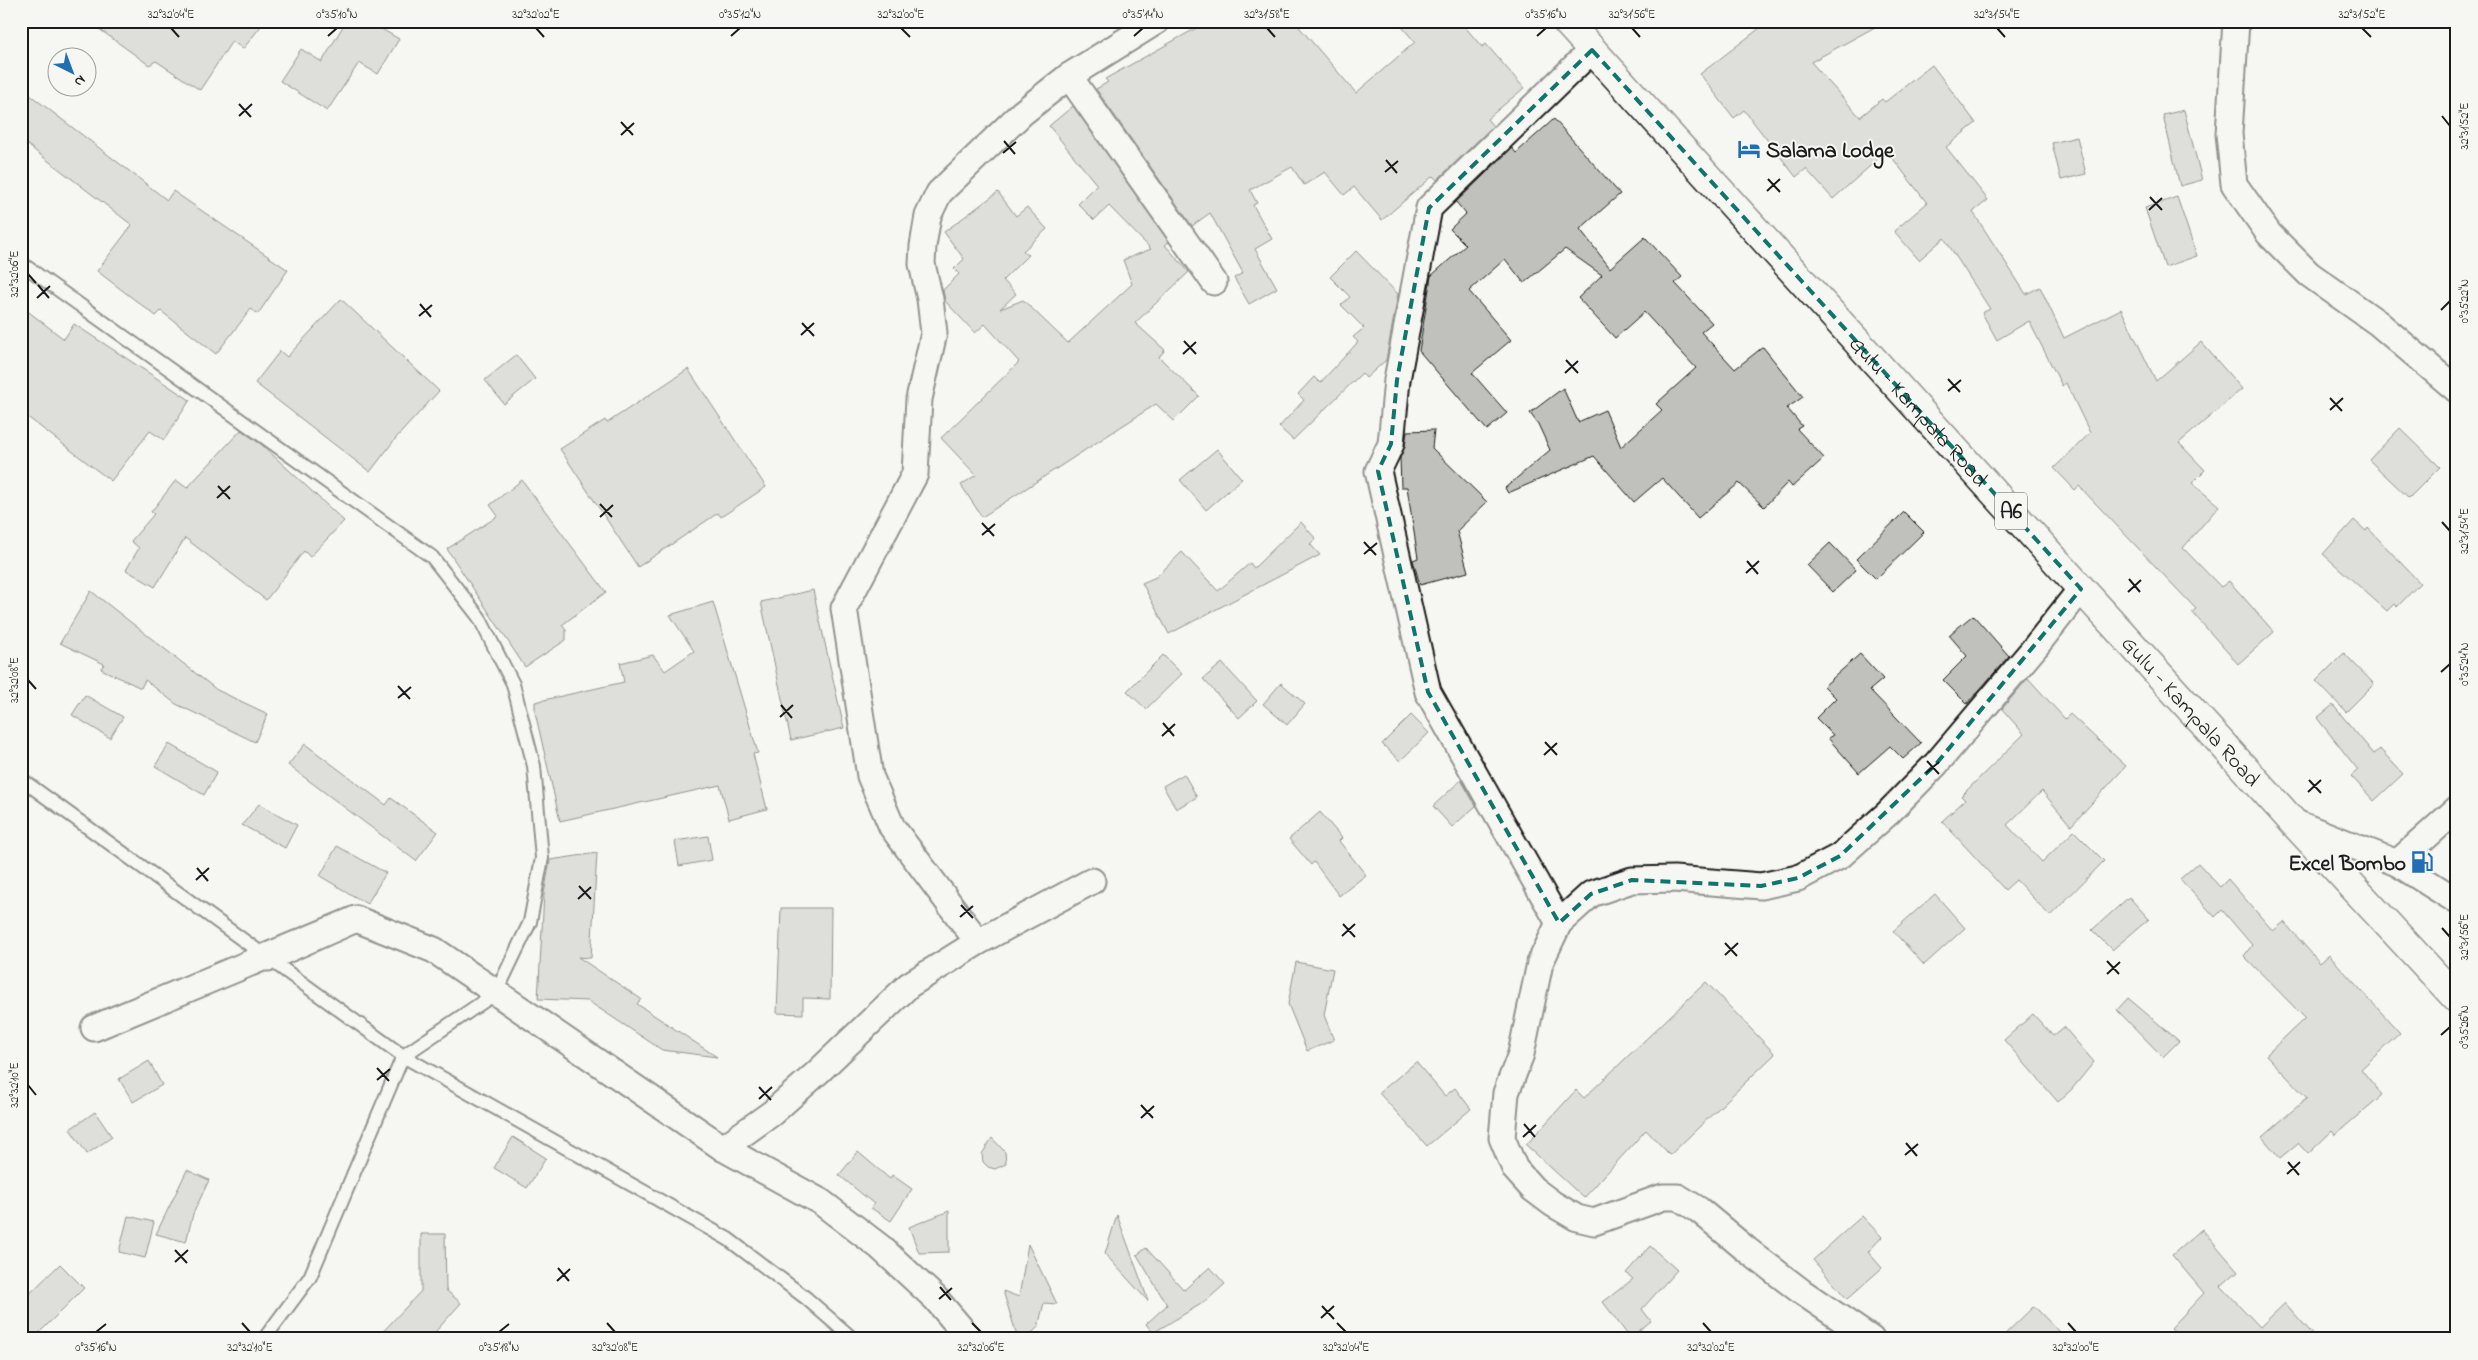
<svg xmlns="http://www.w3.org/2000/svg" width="2478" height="1360" font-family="'Indie Flower',sans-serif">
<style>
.building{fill:#c0c0bd;stroke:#1c1c1c}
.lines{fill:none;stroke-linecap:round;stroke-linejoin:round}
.service-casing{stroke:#1c1c1c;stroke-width:16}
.minor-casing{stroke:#1c1c1c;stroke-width:29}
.primary-casing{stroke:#1c1c1c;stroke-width:31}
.service{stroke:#f6f6f2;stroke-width:12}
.minor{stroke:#f6f6f2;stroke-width:25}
.primary{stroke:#f6f6f2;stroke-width:28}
.marked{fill:none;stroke:#0f766e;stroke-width:4;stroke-dasharray:10 6;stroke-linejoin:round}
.ticks{fill:none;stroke:#1c1c1c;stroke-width:2}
.labels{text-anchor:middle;stroke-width:4;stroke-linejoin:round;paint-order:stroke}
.shield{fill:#f6f6f2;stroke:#5d5d5c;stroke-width:1}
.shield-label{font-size:21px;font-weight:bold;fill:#1c1c1c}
.poi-label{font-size:22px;font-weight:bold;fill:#1c1c1c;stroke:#f6f6f2;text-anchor:start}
.street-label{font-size:22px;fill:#1c1c1c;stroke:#f6f6f2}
.neatline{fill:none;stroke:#1c1c1c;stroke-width:2}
.ticks-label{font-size:12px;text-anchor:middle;fill:#1c1c1c}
</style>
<rect width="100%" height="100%" fill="#f6f6f2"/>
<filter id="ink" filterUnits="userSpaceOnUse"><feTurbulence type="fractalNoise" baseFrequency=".02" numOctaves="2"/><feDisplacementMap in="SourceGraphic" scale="10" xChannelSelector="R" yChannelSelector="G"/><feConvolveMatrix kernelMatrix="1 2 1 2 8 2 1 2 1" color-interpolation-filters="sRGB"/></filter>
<g filter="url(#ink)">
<!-- building -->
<g class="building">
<path d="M 88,21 L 265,21 L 243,49 L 232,41 L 200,90 L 156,61 L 149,65 Z"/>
<path d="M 346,21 L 368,21 L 399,39 L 378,74 L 359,63 L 327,111 L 280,81 L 301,49 L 322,62 Z"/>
<path d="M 1209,21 L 1294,21 L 1356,93 L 1415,42 L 1397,21 L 1460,21 L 1482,47 L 1486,44 L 1524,88 L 1487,119 L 1493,126 L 1437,180 L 1433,176 L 1382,220 L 1354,187 L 1344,195 L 1325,172 L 1304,185 L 1292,167 L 1250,190 L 1257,203 L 1253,205 L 1272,239 L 1255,249 L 1277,288 L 1249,304 L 1234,278 L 1243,273 L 1210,213 L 1192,226 L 1096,89 L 1108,82 L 1105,79 Z"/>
<path d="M 1769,21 L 1886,21 L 1811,62 L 1860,117 L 1882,99 L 1885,102 L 1932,65 L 1976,123 L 1946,147 L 1988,200 L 1973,212 L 2026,294 L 2040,287 L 2064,338 L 2121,309 L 2156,381 L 2201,342 L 2242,389 L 2179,443 L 2205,470 L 2192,483 L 2219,506 L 2183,548 L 2221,587 L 2229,581 L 2274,632 L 2238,664 L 2192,612 L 2196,609 L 2079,486 L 2075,490 L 2054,468 L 2090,433 L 2066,383 L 2062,386 L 2029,321 L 1997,340 L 1982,313 L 1990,309 L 1944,238 L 1919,260 L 1894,231 L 1927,203 L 1887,151 L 1833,199 L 1806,169 L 1796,177 L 1744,110 L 1734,118 L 1700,74 Z"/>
<path d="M 21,88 L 167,200 L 173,191 L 288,270 L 258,314 L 251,309 L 216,354 L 161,311 L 156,316 L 97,271 L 132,225 L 21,140 Z"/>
<path d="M 1073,106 L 1169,242 L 1165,245 L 1189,272 L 1135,323 L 1165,350 L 1159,357 L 1199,396 L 1174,421 L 1156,404 L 982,517 L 961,485 L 976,475 L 941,438 L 1019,362 L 985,324 L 975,333 L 945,301 L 943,290 L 959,274 L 954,269 L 964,259 L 944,232 L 998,192 L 1016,216 L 1027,207 L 1047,229 L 1023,251 L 1028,255 L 1003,280 L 1016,294 L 1000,309 L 1023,300 L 1068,343 L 1132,284 L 1123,260 L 1151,249 L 1109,206 L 1094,220 L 1078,204 L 1097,185 L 1049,126 Z"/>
<path d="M 2184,110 L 2202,180 L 2180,186 L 2163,115 Z"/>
<path d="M 1554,119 L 1620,194 L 1580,229 L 1610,268 L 1645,237 L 1682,277 L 1675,283 L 1712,323 L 1701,332 L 1735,369 L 1763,347 L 1803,397 L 1787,408 L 1802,426 L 1797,429 L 1824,458 L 1792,487 L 1788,482 L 1764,507 L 1739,483 L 1698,518 L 1662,478 L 1634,502 L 1594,456 L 1508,493 L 1505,488 L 1550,450 L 1538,424 L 1530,413 L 1563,388 L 1578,422 L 1605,410 L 1621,447 L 1662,410 L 1656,404 L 1696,368 L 1644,312 L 1615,338 L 1578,298 L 1602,275 L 1565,249 L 1524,283 L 1505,259 L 1469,291 L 1511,340 L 1472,373 L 1507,413 L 1487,430 L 1419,351 L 1431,276 L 1466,245 L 1450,229 L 1466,214 L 1456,202 L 1512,148 L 1516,153 Z"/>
<path d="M 2077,137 L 2086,174 L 2061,180 L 2052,143 Z"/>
<path d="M 2177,197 L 2197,256 L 2165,267 L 2145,208 Z"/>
<path d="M 1356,251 L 1398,294 L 1386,360 L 1366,378 L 1362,373 L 1293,440 L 1279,427 L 1304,400 L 1298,394 L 1314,377 L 1320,383 L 1358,342 L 1353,337 L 1364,328 L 1341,305 L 1350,297 L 1330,277 Z"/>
<path d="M 341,299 L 439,391 L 396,438 L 370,472 L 255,383 L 280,351 L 287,357 Z"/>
<path d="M 21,306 L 64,339 L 74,324 L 190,400 L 164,440 L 150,431 L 111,481 L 21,412 Z"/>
<path d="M 516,355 L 535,379 L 504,404 L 485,380 Z"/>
<path d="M 688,369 L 766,487 L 721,517 L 718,513 L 638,567 L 560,449 L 605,420 L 607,423 Z"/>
<path d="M 2400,428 L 2440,467 L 2409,498 L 2369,460 Z"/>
<path d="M 241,430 L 262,445 L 344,521 L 310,557 L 304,551 L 266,600 L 185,538 L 155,587 L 126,570 L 139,548 L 131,541 L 154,514 L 151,512 L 176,480 L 187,488 Z"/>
<path d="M 1434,430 L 1432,448 L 1487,502 L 1457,531 L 1468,572 L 1420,585 L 1413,560 L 1418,558 L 1407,487 L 1401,487 L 1400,458 L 1405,446 L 1407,431 Z"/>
<path d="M 1217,449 L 1242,479 L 1206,510 L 1180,480 Z"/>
<path d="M 522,480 L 606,592 L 562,625 L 566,630 L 566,640 L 525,667 L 447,549 L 498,516 L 490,505 Z"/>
<path d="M 1904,512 L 1924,532 L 1876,579 L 1856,559 Z"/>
<path d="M 2354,520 L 2366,531 L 2368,528 L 2420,583 L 2397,607 L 2394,604 L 2387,611 L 2323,554 Z"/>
<path d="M 1301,522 L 1316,539 L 1310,544 L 1320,555 L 1169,634 L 1142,583 L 1156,577 L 1182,552 L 1218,591 L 1250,563 L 1254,568 Z"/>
<path d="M 1830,543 L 1856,570 L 1833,592 L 1807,565 Z"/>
<path d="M 813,590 L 844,728 L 791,740 L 761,602 Z"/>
<path d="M 91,591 L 217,690 L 268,714 L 255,742 L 176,704 L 145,680 L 141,688 L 101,669 L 104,664 L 60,643 Z"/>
<path d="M 713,602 L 758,753 L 753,754 L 767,809 L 729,819 L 720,785 L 560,821 L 535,712 L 535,702 L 624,682 L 620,663 L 653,655 L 665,671 L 694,651 L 670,615 Z"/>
<path d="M 1973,615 L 2009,656 L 1967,704 L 1943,680 L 1967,656 L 1949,635 Z"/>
<path d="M 2344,653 L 2374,684 L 2346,712 L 2316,681 Z"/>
<path d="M 1860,654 L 1883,679 L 1870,690 L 1921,743 L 1903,759 L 1890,746 L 1859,773 L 1828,738 L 1833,735 L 1816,718 L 1836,698 L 1824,686 Z"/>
<path d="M 1163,655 L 1182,674 L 1146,709 L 1127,691 Z"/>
<path d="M 1222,663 L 1257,701 L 1239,718 L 1203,679 Z"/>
<path d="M 2028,678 L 2065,719 L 2070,714 L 2126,766 L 2071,826 L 2042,791 L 2007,825 L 2042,862 L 2074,831 L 2104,861 L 2050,916 L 2016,880 L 2005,890 L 1942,821 L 1965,800 L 1961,796 L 2024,734 L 2002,709 Z"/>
<path d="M 1281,683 L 1305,704 L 1287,725 L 1263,704 Z"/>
<path d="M 85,695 L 123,717 L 110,738 L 72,715 Z"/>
<path d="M 2333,705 L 2374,754 L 2380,749 L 2403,774 L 2374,801 L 2351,776 L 2358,770 L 2317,718 Z"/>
<path d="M 1411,715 L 1429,733 L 1400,761 L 1382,744 Z"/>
<path d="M 169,744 L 217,772 L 204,795 L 155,766 Z"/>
<path d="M 305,744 L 386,805 L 391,798 L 438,832 L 416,861 L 288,765 Z"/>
<path d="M 1184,774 L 1197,797 L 1176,809 L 1163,786 Z"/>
<path d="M 1461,780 L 1476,806 L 1452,827 L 1433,806 Z"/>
<path d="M 259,804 L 297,825 L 285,848 L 242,825 Z"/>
<path d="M 1320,812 L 1342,838 L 1339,841 L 1366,875 L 1339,896 L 1314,862 L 1311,865 L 1289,839 Z"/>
<path d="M 708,836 L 712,860 L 679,866 L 675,841 Z"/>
<path d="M 337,846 L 386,873 L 367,904 L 320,876 Z"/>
<path d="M 597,853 L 591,958 L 578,957 L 641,999 L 637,1004 L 717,1057 L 662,1050 L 588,1001 L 538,999 L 544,894 L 550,860 Z"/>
<path d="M 2198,863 L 2220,887 L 2228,879 L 2273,931 L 2284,922 L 2320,963 L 2329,955 L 2400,1033 L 2361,1069 L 2382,1095 L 2335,1135 L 2332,1131 L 2308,1154 L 2298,1143 L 2280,1158 L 2262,1137 L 2307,1098 L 2266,1055 L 2305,1018 L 2244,956 L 2252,945 L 2222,910 L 2215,917 L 2180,879 Z"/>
<path d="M 1935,894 L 1965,928 L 1924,965 L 1893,931 Z"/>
<path d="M 2129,897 L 2149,919 L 2112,950 L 2092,930 Z"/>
<path d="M 781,908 L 831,908 L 830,999 L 803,998 L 803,1014 L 777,1013 Z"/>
<path d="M 1296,962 L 1333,969 L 1324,1015 L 1334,1040 L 1307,1051 L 1288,1004 Z"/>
<path d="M 1706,982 L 1775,1054 L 1670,1155 L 1646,1130 L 1584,1198 L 1526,1145 L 1576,1090 L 1584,1098 Z"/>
<path d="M 2128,998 L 2179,1041 L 2163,1057 L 2117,1010 Z"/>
<path d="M 2033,1014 L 2053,1036 L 2064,1027 L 2094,1062 L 2072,1089 L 2058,1102 L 2004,1040 Z"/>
<path d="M 149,1061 L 162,1085 L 133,1102 L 119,1079 Z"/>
<path d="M 1416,1062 L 1445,1096 L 1455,1088 L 1471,1109 L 1427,1146 L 1379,1093 Z"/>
<path d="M 95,1112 L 112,1137 L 87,1154 L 70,1129 Z"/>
<path d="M 513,1137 L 546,1158 L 527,1188 L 494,1168 Z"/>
<path d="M 992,1138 L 1005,1152 L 1006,1164 L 995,1169 L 988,1167 L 983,1162 L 982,1154 Z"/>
<path d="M 858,1152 L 890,1179 L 892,1175 L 912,1189 L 891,1221 L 871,1208 L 874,1204 L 839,1175 Z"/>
<path d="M 187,1170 L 209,1180 L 193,1214 L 186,1242 L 156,1234 Z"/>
<path d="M 949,1211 L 949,1252 L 919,1253 L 909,1227 Z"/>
<path d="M 1117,1215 L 1148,1300 L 1147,1300 L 1105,1254 Z"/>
<path d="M 128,1216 L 154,1222 L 145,1258 L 119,1252 Z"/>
<path d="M 1862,1216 L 1882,1237 L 1868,1252 L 1882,1268 L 1847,1299 L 1813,1260 Z"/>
<path d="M 2202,1229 L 2238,1271 L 2221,1286 L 2260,1327 L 2285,1303 L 2317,1339 L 2183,1339 L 2171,1328 L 2204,1293 L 2172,1255 Z"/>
<path d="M 421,1234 L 445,1234 L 446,1290 L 461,1303 L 429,1339 L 376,1339 L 421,1291 Z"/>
<path d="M 1028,1244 L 1057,1304 L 1044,1303 L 1038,1327 L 1026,1339 L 1018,1339 L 1003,1291 L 1019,1297 Z"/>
<path d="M 1650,1246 L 1677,1270 L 1642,1309 L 1651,1321 L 1630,1338 L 1603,1302 L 1633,1279 L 1626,1273 Z"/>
<path d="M 1146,1248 L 1184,1290 L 1210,1267 L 1225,1284 L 1206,1301 L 1153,1333 L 1146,1324 L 1167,1305 L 1137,1255 Z"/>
<path d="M 60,1264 L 84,1288 L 33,1339 L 21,1339 L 21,1302 Z"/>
<path d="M 2034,1306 L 2066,1339 L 2000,1339 Z"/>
</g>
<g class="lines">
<defs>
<g id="service">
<path d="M 21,263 L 432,557 L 479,617 L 513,684 L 534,766 L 542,858 L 530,922 L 496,993 L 403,1056 L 310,1277 L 264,1339"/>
<path d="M 21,779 L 403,1056 L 728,1239 L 806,1298 L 853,1339"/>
</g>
<g id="minor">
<path d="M 2236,21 L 2229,134 L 2234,184 L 2269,234 L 2309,274 L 2378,323 L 2457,390"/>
<path d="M 1069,76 L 1214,282"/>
<path d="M 2293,822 L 2397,863 L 2457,901"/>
<path d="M 2397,863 L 2457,809"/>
<path d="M 356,919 L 434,950 L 723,1148 L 821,1202 L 880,1247 L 935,1298 L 970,1339"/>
<path d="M 1559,923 L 1428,692 L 1378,471 L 1391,444 L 1397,380 L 1429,208 L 1592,50"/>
<path d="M 978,942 L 892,827 L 870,776 L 844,608 L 915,474 L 919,399 L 934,333 L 930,299 L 922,264 L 923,246 L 928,216 L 939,193 L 1022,113 L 1069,76 L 1157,21"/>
<path d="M 94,1028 L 356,919 L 268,958"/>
<path d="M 723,1148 L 772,1113 L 818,1072 L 909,985 L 978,942 L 1092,881"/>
<path d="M 1871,1339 L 1802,1292 L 1747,1250 L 1699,1210 L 1678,1197 L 1663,1197 L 1594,1222 L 1577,1218 L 1553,1204 L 1533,1189 L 1515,1169 L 1502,1138 L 1506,1093 L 1521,1054 L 1540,963 L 1559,923 L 1591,894 L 1632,880 L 1674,879 L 1761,886 L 1798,878 L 1840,856 L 1888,813 L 1936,764 L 2036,646 L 2081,589"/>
</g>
<g id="primary">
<path id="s1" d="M 1566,21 L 2293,822 L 2457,999"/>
</g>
</defs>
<!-- service casing -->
<use href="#service" class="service-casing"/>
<!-- minor casing -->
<use href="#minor" class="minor-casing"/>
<!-- primary casing -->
<use href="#primary" class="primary-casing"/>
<!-- service -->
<use href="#service" class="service"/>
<!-- minor -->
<use href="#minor" class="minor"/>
<!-- primary -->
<use href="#primary" class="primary"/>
</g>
</g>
<!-- marked area -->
<path d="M0 0H2478V1360H0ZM 1592,50 L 2081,589 L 1936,764 L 1840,856 L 1798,878 L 1761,886 L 1632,880 L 1591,894 L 1559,923 L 1428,692 L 1378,471 L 1391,444 L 1397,380 L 1429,208 Z" fill="#f6f6f2" fill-opacity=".55" fill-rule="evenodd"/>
<path class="marked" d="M 1592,50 L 2081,589 L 1936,764 L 1840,856 L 1798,878 L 1761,886 L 1632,880 L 1591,894 L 1559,923 L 1428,692 L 1378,471 L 1391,444 L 1397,380 L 1429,208 Z"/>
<!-- ticks -->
<path class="ticks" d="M 171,28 L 179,37M 536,28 L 544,37M 901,28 L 910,37M 1267,28 L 1275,37M 1632,28 L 1640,37M 1997,28 L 2005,37M 2362,28 L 2371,37M 328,36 L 337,28M 731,36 L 740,28M 1134,36 L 1143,28M 1537,36 L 1546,28M 239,104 L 251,117M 239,116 L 252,104M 2442,116 L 2450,126M 621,122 L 633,135M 621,135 L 634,123M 1004,141 L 1015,154M 1003,153 L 1016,142M 1386,160 L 1397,173M 1385,172 L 1398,161M 1768,179 L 1780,192M 1767,191 L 1780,179M 2150,197 L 2162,210M 2149,210 L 2162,198M 28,274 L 36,283M 38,285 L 49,298M 37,298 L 50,286M 420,304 L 431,317M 2441,310 L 2450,301M 419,316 L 432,305M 802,323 L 814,336M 801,335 L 814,323M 1184,341 L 1196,354M 1183,354 L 1196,342M 1566,360 L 1578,373M 1565,373 L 1578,361M 1948,379 L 1960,392M 1948,391 L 1961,380M 2330,398 L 2342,411M 2330,410 L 2343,398M 218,486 L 230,499M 217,498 L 230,486M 600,504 L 612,517M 600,517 L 613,505M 2442,522 L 2450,531M 982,523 L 994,536M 982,535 L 995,524M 1364,542 L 1376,555M 1364,554 L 1377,543M 1747,561 L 1758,574M 1746,573 L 1759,561M 2129,579 L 2140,592M 2128,592 L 2141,580M 2441,672 L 2450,664M 28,680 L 36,689M 398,686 L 410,699M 398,698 L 411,687M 781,705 L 792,718M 780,717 L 793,705M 1163,723 L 1174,736M 1162,736 L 1175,724M 1545,742 L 1557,755M 1544,755 L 1557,743M 1927,761 L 1939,774M 1926,773 L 1939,762M 2309,780 L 2321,793M 2308,792 L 2321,780M 197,868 L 208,881M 196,880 L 209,868M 579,886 L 591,899M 578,899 L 591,887M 961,905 L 973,918M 960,917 L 973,906M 1343,924 L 1355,937M 2442,928 L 2450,937M 1342,936 L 1355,924M 1725,943 L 1737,956M 1725,955 L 1738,943M 2107,961 L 2119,974M 2107,974 L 2120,962M 2441,1035 L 2450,1027M 377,1068 L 389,1081M 377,1080 L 390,1069M 28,1085 L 36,1095M 759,1087 L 771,1100M 759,1099 L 772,1087M 1141,1105 L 1153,1118M 1141,1118 L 1154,1106M 1524,1124 L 1535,1137M 1523,1137 L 1536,1125M 1906,1143 L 1917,1156M 1905,1155 L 1918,1144M 2288,1162 L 2299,1175M 2287,1174 L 2300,1162M 175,1250 L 187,1263M 175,1262 L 188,1250M 558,1268 L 569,1281M 557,1281 L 570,1269M 940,1287 L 951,1300M 939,1299 L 952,1288M 1322,1306 L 1334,1319M 1321,1318 L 1334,1306M 242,1323 L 250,1332M 607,1323 L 615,1332M 972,1323 L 981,1332M 1337,1323 L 1346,1332M 1703,1323 L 1711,1332M 2068,1323 L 2076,1332M 96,1332 L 106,1324M 499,1332 L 509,1324"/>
<!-- icons -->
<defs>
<symbol id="hotel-bare" viewBox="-9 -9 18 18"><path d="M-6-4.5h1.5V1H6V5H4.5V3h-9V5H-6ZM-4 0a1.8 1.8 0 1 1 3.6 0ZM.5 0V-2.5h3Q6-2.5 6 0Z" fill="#1f6fb2" stroke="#f6f6f2" stroke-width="2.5" paint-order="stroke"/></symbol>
<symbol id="fuel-bare" viewBox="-9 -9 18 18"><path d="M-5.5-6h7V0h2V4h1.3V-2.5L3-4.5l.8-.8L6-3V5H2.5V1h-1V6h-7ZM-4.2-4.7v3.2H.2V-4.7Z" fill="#1f6fb2" stroke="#f6f6f2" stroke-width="2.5" paint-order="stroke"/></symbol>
</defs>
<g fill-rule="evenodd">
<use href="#hotel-bare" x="1733" y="133" width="32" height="32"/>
<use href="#fuel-bare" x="2406" y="846" width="32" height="32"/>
</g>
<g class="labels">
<!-- shield labels -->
<rect class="shield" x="1995" y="492.5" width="32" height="37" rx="4"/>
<g class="shield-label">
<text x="2011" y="518">A6</text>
</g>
<!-- poi labels -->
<g class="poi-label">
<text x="1766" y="157">Salama Lodge</text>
<text x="2406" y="870" text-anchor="end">Excel Bombo</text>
</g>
<!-- street labels -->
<g class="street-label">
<text dy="8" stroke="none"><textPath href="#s1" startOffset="526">Gulu - Kampala Road</textPath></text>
<text dy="8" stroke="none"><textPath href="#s1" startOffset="931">Gulu - Kampala Road</textPath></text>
</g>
</g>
<!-- margin -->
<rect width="2478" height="1360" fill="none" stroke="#f6f6f2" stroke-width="55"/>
<!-- north arrow -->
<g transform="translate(72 72) rotate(138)"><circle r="24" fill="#f6f6f2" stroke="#9f9f9c"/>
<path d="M0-4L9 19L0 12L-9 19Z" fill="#1f6fb2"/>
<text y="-8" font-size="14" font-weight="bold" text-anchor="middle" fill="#1c1c1c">N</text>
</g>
<rect x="28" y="28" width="2422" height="1304" class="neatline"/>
<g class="ticks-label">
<text x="171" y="18">32°32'04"E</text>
<text x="337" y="18">0°35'10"N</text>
<text x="536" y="18">32°32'02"E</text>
<text x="740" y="18">0°35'12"N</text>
<text x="901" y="18">32°32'00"E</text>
<text x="1143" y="18">0°35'14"N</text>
<text x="1267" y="18">32°31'58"E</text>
<text x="1546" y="18">0°35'16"N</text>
<text x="1632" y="18">32°31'56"E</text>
<text x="1997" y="18">32°31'54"E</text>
<text x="2362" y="18">32°31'52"E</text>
<text transform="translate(2464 126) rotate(-90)" y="4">32°31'52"E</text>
<text transform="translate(14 274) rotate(-90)" y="4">32°32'06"E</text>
<text transform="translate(2464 301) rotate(-90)" y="4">0°35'22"N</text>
<text transform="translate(2464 531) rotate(-90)" y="4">32°31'54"E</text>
<text transform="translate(2464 664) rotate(-90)" y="4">0°35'24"N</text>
<text transform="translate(14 680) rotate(-90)" y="4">32°32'08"E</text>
<text transform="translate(2464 937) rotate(-90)" y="4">32°31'56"E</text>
<text transform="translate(2464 1027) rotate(-90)" y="4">0°35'26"N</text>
<text transform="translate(14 1085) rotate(-90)" y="4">32°32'10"E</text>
<text x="96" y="1351">0°35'16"N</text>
<text x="250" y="1351">32°32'10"E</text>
<text x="499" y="1351">0°35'18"N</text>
<text x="615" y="1351">32°32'08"E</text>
<text x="981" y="1351">32°32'06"E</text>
<text x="1346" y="1351">32°32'04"E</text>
<text x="1711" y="1351">32°32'02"E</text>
<text x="2076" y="1351">32°32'00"E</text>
</g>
</svg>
